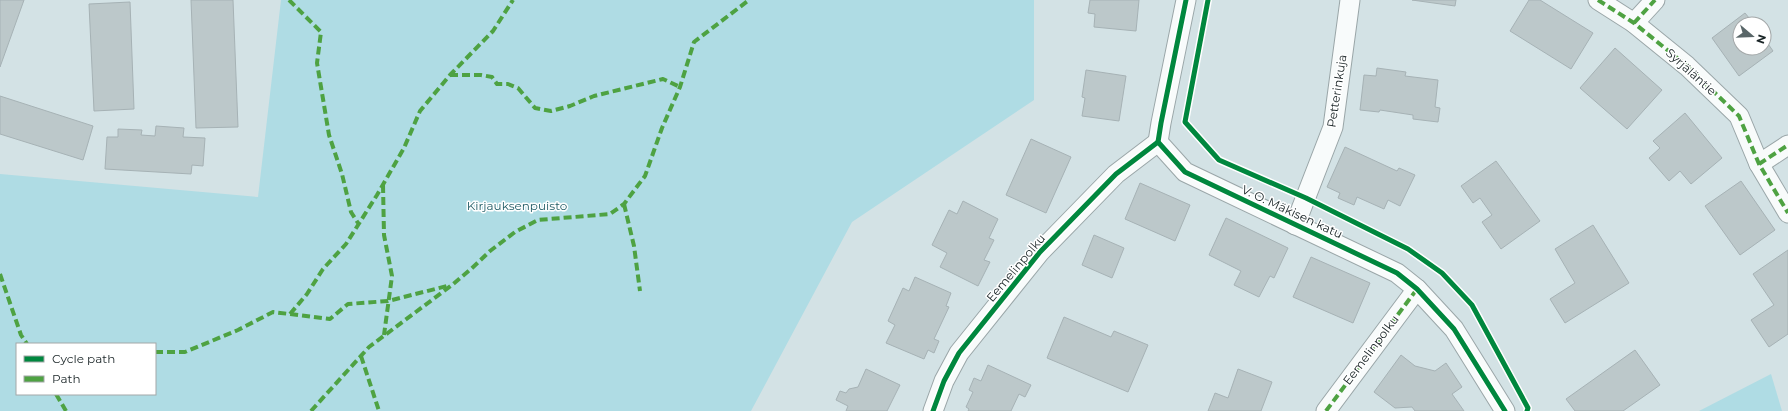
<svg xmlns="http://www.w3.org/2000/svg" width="1788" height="411" font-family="Montserrat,sans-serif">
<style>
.green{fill:#afdce4;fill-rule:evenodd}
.building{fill:#bcc8ca;stroke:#a6b2b5}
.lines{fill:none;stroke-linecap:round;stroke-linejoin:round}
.street-casing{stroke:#9aa6a8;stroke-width:21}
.street{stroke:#f8fbfb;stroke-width:19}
.quiet{stroke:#4ea242;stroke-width:4;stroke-dasharray:8 4;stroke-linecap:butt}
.cycleway-casing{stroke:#fff;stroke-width:8}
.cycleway{stroke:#00873e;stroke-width:5}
.labels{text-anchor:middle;stroke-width:3;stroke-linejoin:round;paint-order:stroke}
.street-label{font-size:12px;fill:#182325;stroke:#fff}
.park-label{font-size:12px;fill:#1f5b64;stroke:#fff}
</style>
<rect width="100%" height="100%" fill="#d3e2e5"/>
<!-- green -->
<g class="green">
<path d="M 281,0 L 1034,0 L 1034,100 L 852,222 L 751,411 L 0,411 L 0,174 L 258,197 ZM 17,344 L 155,344 L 155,394 L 17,394 Z"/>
<path d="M 1771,374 L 1782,411 L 1699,411 Z"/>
</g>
<!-- building -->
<g class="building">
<path d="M 0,0 L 24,0 L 0,67 Z"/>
<path d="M 191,0 L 233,0 L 238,127 L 196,128 Z"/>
<path d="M 1090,0 L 1139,0 L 1136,31 L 1094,27 L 1095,14 L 1088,13 Z"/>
<path d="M 1412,0 L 1456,0 L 1455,6 Z"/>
<path d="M 1529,0 L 1540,0 L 1593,33 L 1571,69 L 1510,31 Z"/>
<path d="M 130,2 L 134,109 L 94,111 L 89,4 Z"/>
<path d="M 1745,13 L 1754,24 L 1740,24 L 1740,48 L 1764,48 L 1764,38 L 1773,51 L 1739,76 L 1712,38 Z"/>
<path d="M 1615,48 L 1662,90 L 1627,129 L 1580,88 Z"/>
<path d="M 1377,68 L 1406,72 L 1405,76 L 1438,80 L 1435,107 L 1440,108 L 1438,122 L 1413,119 L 1413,115 L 1380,110 L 1379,112 L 1360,110 L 1364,75 L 1376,76 Z"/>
<path d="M 1086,70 L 1126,76 L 1119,121 L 1082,116 L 1085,98 L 1082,97 Z"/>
<path d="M 0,96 L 93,126 L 83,160 L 0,134 Z"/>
<path d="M 1685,113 L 1722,158 L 1691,184 L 1680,171 L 1669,181 L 1649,158 L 1660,148 L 1653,141 Z"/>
<path d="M 156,126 L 184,128 L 183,137 L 205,138 L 203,166 L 192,165 L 191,174 L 105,169 L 107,137 L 118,137 L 118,129 L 142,130 L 141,135 L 155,136 Z"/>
<path d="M 1031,139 L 1071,157 L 1046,213 L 1006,195 Z"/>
<path d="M 1345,147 L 1397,171 L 1399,168 L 1415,175 L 1400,206 L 1388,200 L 1384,209 L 1357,197 L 1354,205 L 1338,198 L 1340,193 L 1327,187 Z"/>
<path d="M 1496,161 L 1540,221 L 1501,249 L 1482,222 L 1492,215 L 1480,198 L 1473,203 L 1461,186 Z"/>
<path d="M 1741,181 L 1775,230 L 1740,255 L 1705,206 Z"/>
<path d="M 1140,183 L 1190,205 L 1175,241 L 1125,219 Z"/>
<path d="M 963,201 L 998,219 L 989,238 L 994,240 L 984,260 L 990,262 L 978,286 L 940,267 L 947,253 L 932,245 L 949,210 L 957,214 Z"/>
<path d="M 1226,218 L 1288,248 L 1274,278 L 1270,276 L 1259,297 L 1234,285 L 1241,271 L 1209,255 Z"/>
<path d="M 1593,225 L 1629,283 L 1565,323 L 1550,299 L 1575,283 L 1555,249 Z"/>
<path d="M 1094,235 L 1124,248 L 1112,278 L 1082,265 Z"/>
<path d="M 1788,250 L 1788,334 L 1769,347 L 1751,320 L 1774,305 L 1753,274 Z"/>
<path d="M 1311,257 L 1370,283 L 1353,323 L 1293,297 Z"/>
<path d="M 915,277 L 951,293 L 946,306 L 949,307 L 934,339 L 939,341 L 934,353 L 928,350 L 924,359 L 886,343 L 895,325 L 888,321 L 903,288 L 909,291 Z"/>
<path d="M 1064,317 L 1111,337 L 1114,331 L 1148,345 L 1128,392 L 1047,358 Z"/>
<path d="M 1635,350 L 1660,385 L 1623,411 L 1575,411 L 1566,399 Z"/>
<path d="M 1401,355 L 1415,366 L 1435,371 L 1446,363 L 1462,387 L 1452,394 L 1464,411 L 1415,411 L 1412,407 L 1395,408 L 1374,392 Z"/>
<path d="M 988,365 L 1031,385 L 1025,397 L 1019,394 L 1011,411 L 968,411 L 969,409 L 966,407 L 973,392 L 969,390 L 974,378 L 981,381 Z"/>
<path d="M 866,369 L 900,385 L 887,411 L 846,411 L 848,406 L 836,400 L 840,391 L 846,393 L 849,389 L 858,387 Z"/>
<path d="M 1238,369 L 1272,382 L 1261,411 L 1208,411 L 1215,393 L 1228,398 Z"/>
</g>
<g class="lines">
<defs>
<g id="street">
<path d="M 1186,0 L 1161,123 L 1158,142 L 1185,172 L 1397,273 L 1417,289 L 1454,329 L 1505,411"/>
<path d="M 1598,0 L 1634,23 L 1687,66 L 1739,116 L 1759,164 L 1788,213"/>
<path d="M 1634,23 L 1655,0"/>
<path d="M 1759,164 L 1788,145"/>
<path d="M 1295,225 L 1333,127 L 1350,0"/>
<path d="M 933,411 L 944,381 L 959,353 L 1040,252 L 1116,174 L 1158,142"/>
<path d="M 1326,411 L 1417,289"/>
</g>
</defs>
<!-- street casing -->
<use href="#street" class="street-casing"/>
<!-- street -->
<use href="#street" class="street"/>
<!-- quiet -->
<g class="quiet">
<path d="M 289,0 L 321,32 L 317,63 L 329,135 L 342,174 L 351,212 L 358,223"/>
<path d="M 1598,0 L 1634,23 L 1687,66 L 1739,116 L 1759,164 L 1788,213"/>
<path d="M 1634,23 L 1655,0"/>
<path d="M 450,75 L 481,75 L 492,77 L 497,84 L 508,84 L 518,88 L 535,108 L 551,111 L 570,106 L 594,96 L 663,79 L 680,87"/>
<path d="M 1759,164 L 1788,145"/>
<path d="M 383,185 L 384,235 L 392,276 L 384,335"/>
<path d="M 624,204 L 634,246 L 640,291"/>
<path d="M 0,274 L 21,335 L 27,344"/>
<path d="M 290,314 L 307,294 L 323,269 L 346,244 L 377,195 L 404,148 L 420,111 L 450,75 L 493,31 L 513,0"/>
<path d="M 155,352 L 185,352 L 238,330 L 273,312 L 330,319 L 348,304 L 388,301 L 447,286"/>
<path d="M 361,356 L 379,411"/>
<path d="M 56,394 L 66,411"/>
<path d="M 311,411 L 369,347 L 452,285 L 471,269 L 490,251 L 515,232 L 538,220 L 610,214 L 624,204 L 645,176 L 662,128 L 680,87 L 694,42 L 749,0"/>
<path d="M 1326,411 L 1417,289"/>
</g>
<defs>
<g id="cycleway">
<path d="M 1186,0 L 1161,123 L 1158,142 L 1185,172 L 1397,273 L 1417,289 L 1454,329 L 1505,411"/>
<path d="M 1208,0 L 1185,122 L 1219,160 L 1306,198 L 1408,249 L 1442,273 L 1472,305 L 1528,408 L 1527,411"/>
<path d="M 933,411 L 944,381 L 959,353 L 1040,252 L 1116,174 L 1158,142"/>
</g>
</defs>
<!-- cycleway casing -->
<use href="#cycleway" class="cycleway-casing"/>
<!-- cycleway -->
<use href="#cycleway" class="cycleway"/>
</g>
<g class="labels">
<!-- street labels -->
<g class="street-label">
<text transform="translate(1691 72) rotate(42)" y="4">Syrjäläntie</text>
<text transform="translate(1337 91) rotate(-81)" y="4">Petterinkuja</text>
<text transform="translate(1292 212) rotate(25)" y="4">V. O. Mäkisen katu</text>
<text transform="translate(1016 268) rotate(-50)" y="4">Eemelinpolku</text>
<text transform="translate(1371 350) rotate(-53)" y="4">Eemelinpolku</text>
</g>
<!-- park labels -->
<g class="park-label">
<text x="517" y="210">Kirjauksenpuisto</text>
</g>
</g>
<!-- legend -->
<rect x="16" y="343" width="140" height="52" fill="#ffffff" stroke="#a3a7a8"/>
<rect x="24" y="356" width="20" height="6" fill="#00873e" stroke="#a3a7a8"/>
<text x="52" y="363" font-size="12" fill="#182325">Cycle path</text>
<rect x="24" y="376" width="20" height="6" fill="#4ea242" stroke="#a3a7a8"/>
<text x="52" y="383" font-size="12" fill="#182325">Path</text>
<!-- north arrow -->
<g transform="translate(1752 36) rotate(109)"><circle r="19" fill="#ffffff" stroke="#a3a7a8"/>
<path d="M0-3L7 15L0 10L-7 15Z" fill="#596668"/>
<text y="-6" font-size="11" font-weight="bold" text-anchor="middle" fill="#182325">N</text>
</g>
</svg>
